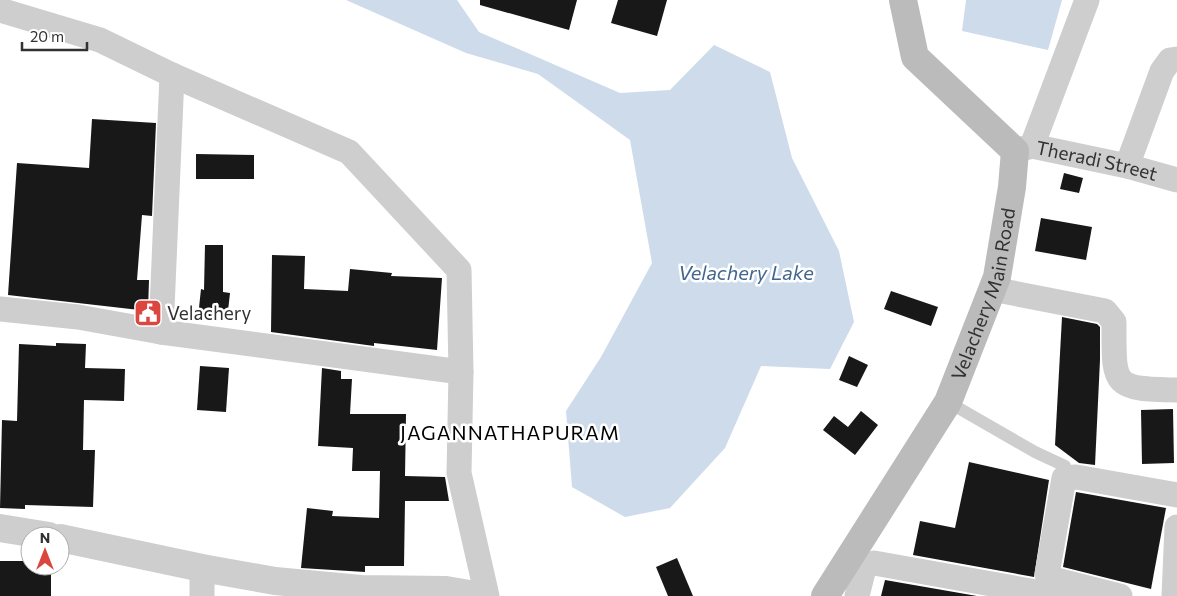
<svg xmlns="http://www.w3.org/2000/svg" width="1177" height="596" font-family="Commissioner,sans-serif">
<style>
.water{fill:#cddbeb}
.building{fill:#181818}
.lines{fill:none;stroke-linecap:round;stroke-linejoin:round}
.service{stroke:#cecece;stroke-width:12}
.minor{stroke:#cecece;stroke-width:25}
.tertiary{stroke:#cecece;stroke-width:28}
.secondary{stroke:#bbb;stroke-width:28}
.labels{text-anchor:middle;stroke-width:5;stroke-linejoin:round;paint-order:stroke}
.street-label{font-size:19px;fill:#313131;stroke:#fff}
.poi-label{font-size:19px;fill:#313131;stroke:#fff;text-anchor:start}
.water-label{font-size:20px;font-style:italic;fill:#42678f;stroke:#fff}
.neighbourhood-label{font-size:20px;letter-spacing:1px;fill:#000;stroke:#fff}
</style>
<rect width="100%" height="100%" fill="#fff"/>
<!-- water -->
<g class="water">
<path d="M 346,0 L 457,0 L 479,32 L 620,93 L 670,90 L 714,45 L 770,72 L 792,158 L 839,251 L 854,322 L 830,369 L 761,366 L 725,448 L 670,508 L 625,517 L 572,487 L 566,411 L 601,357 L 652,263 L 630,140 L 538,74 L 466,53 Z"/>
<path d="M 966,0 L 1062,0 L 1048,50 L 962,31 Z"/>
</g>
<!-- building -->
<g class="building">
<path d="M 480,0 L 577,0 L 569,30 L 480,5 Z"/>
<path d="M 618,0 L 667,0 L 657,36 L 611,23 Z"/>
<path d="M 92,119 L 156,123 L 152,216 L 142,215 L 137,280 L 149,280 L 148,311 L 8,295 L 17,163 L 89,168 Z"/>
<path d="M 196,154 L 254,155 L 254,179 L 196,179 Z"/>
<path d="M 1064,173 L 1083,178 L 1079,193 L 1060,189 Z"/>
<path d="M 1041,218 L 1092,227 L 1086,260 L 1035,251 Z"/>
<path d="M 205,245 L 223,245 L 223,292 L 230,293 L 227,320 L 198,317 L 201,289 L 204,290 Z"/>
<path d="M 272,255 L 305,256 L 304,289 L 348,291 L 350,269 L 392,273 L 391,276 L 442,278 L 437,350 L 374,343 L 374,346 L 271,332 Z"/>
<path d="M 891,291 L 938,307 L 931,326 L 884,309 Z"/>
<path d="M 1062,317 L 1097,324 L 1100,327 L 1100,360 L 1095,465 L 1079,463 L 1055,445 Z"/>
<path d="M 56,343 L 86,344 L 85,368 L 125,369 L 124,401 L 84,400 L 83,450 L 95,450 L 93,507 L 25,505 L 25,509 L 0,508 L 2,420 L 17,421 L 19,344 L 56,346 Z"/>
<path d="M 849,356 L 868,365 L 857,387 L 839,380 Z"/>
<path d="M 200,366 L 229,368 L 226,412 L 197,410 Z"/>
<path d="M 322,368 L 341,371 L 341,379 L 352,379 L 350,414 L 406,414 L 405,476 L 445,477 L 449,501 L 405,501 L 404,566 L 365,566 L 365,572 L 301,568 L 307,508 L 333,511 L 332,516 L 379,518 L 380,471 L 352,471 L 353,448 L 318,446 Z"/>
<path d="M 1173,409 L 1174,463 L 1142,464 L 1141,410 Z"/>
<path d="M 861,411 L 878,425 L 855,455 L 823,430 L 834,416 L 848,427 Z"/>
<path d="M 969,462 L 1049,480 L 1034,577 L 913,555 L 920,521 L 955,528 Z"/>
<path d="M 1076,492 L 1166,508 L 1151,589 L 1063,567 Z"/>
<path d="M 677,558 L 693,596 L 668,596 L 656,567 Z"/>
<path d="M 0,561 L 30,561 L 30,566 L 51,566 L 51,596 L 0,596 Z"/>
<path d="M 885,580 L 977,596 L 881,596 Z"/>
</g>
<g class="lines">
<!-- service -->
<path class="service" d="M 948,402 L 1035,452 L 1065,466"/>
<!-- minor -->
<g class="minor">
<path d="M 0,10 L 100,40 L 172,75 L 349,152 L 459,270 L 461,372 L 459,473 L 487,596"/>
<path d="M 1032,146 L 1087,0"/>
<path id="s1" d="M 1015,151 L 1032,146 L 1127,166 L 1177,180"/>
<path d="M 1127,166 L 1162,71 L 1170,60 L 1177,59"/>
<path d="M 992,289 L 1105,311 L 1114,322 C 1114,386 1111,389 1177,390"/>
<path d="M 0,309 L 78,317 L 161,332 L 461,372"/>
<path d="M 161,332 L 172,75"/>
<path d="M 202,596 L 202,568"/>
<path d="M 857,596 L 864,568 L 867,565 L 874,563 L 1059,596"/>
<path d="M 1120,596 L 1049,578 L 1047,574 L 1064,478 L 1076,477 L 1177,495"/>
<path d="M 1174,596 L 1177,527"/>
</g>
<!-- tertiary -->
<g class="tertiary">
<path d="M 0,528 L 49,536"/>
<path d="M 60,538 L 202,568 L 275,581 L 361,589 L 446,590 L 481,596"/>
</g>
<!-- secondary -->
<path class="secondary" id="s2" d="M 825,596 L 948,402 L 997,277 L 1012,187 L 1015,151 L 915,57 L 903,0"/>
</g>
<!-- icons -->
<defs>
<symbol id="civic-square" viewBox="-11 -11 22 22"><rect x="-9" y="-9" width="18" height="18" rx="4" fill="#db473f" stroke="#fff"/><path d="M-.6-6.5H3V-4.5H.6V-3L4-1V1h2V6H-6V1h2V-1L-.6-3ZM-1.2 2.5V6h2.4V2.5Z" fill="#fff"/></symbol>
</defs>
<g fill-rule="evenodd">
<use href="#civic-square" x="132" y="297" width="32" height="32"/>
</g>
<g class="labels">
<!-- street labels -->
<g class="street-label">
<text dy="7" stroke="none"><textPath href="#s1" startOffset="84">Theradi Street</textPath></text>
<text dy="7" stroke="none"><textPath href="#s2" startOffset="344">Velachery Main Road</textPath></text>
</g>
<!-- poi labels -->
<g class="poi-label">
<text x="167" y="320">Velachery</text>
</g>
<!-- water labels -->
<g class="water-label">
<text x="746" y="280">Velachery Lake</text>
</g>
<!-- neighbourhood labels -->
<g class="neighbourhood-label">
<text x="510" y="440">JAGANNATHAPURAM</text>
</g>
</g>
<!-- north arrow -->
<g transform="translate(45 551)"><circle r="24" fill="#ffffff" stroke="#adadad"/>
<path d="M0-4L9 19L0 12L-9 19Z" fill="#db473f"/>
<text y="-8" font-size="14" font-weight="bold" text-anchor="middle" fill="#313131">N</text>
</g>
<!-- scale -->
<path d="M22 42v8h65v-8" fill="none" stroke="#313131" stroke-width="2.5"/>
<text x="30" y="42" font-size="15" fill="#313131" stroke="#ffffff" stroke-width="4" paint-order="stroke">20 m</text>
</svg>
